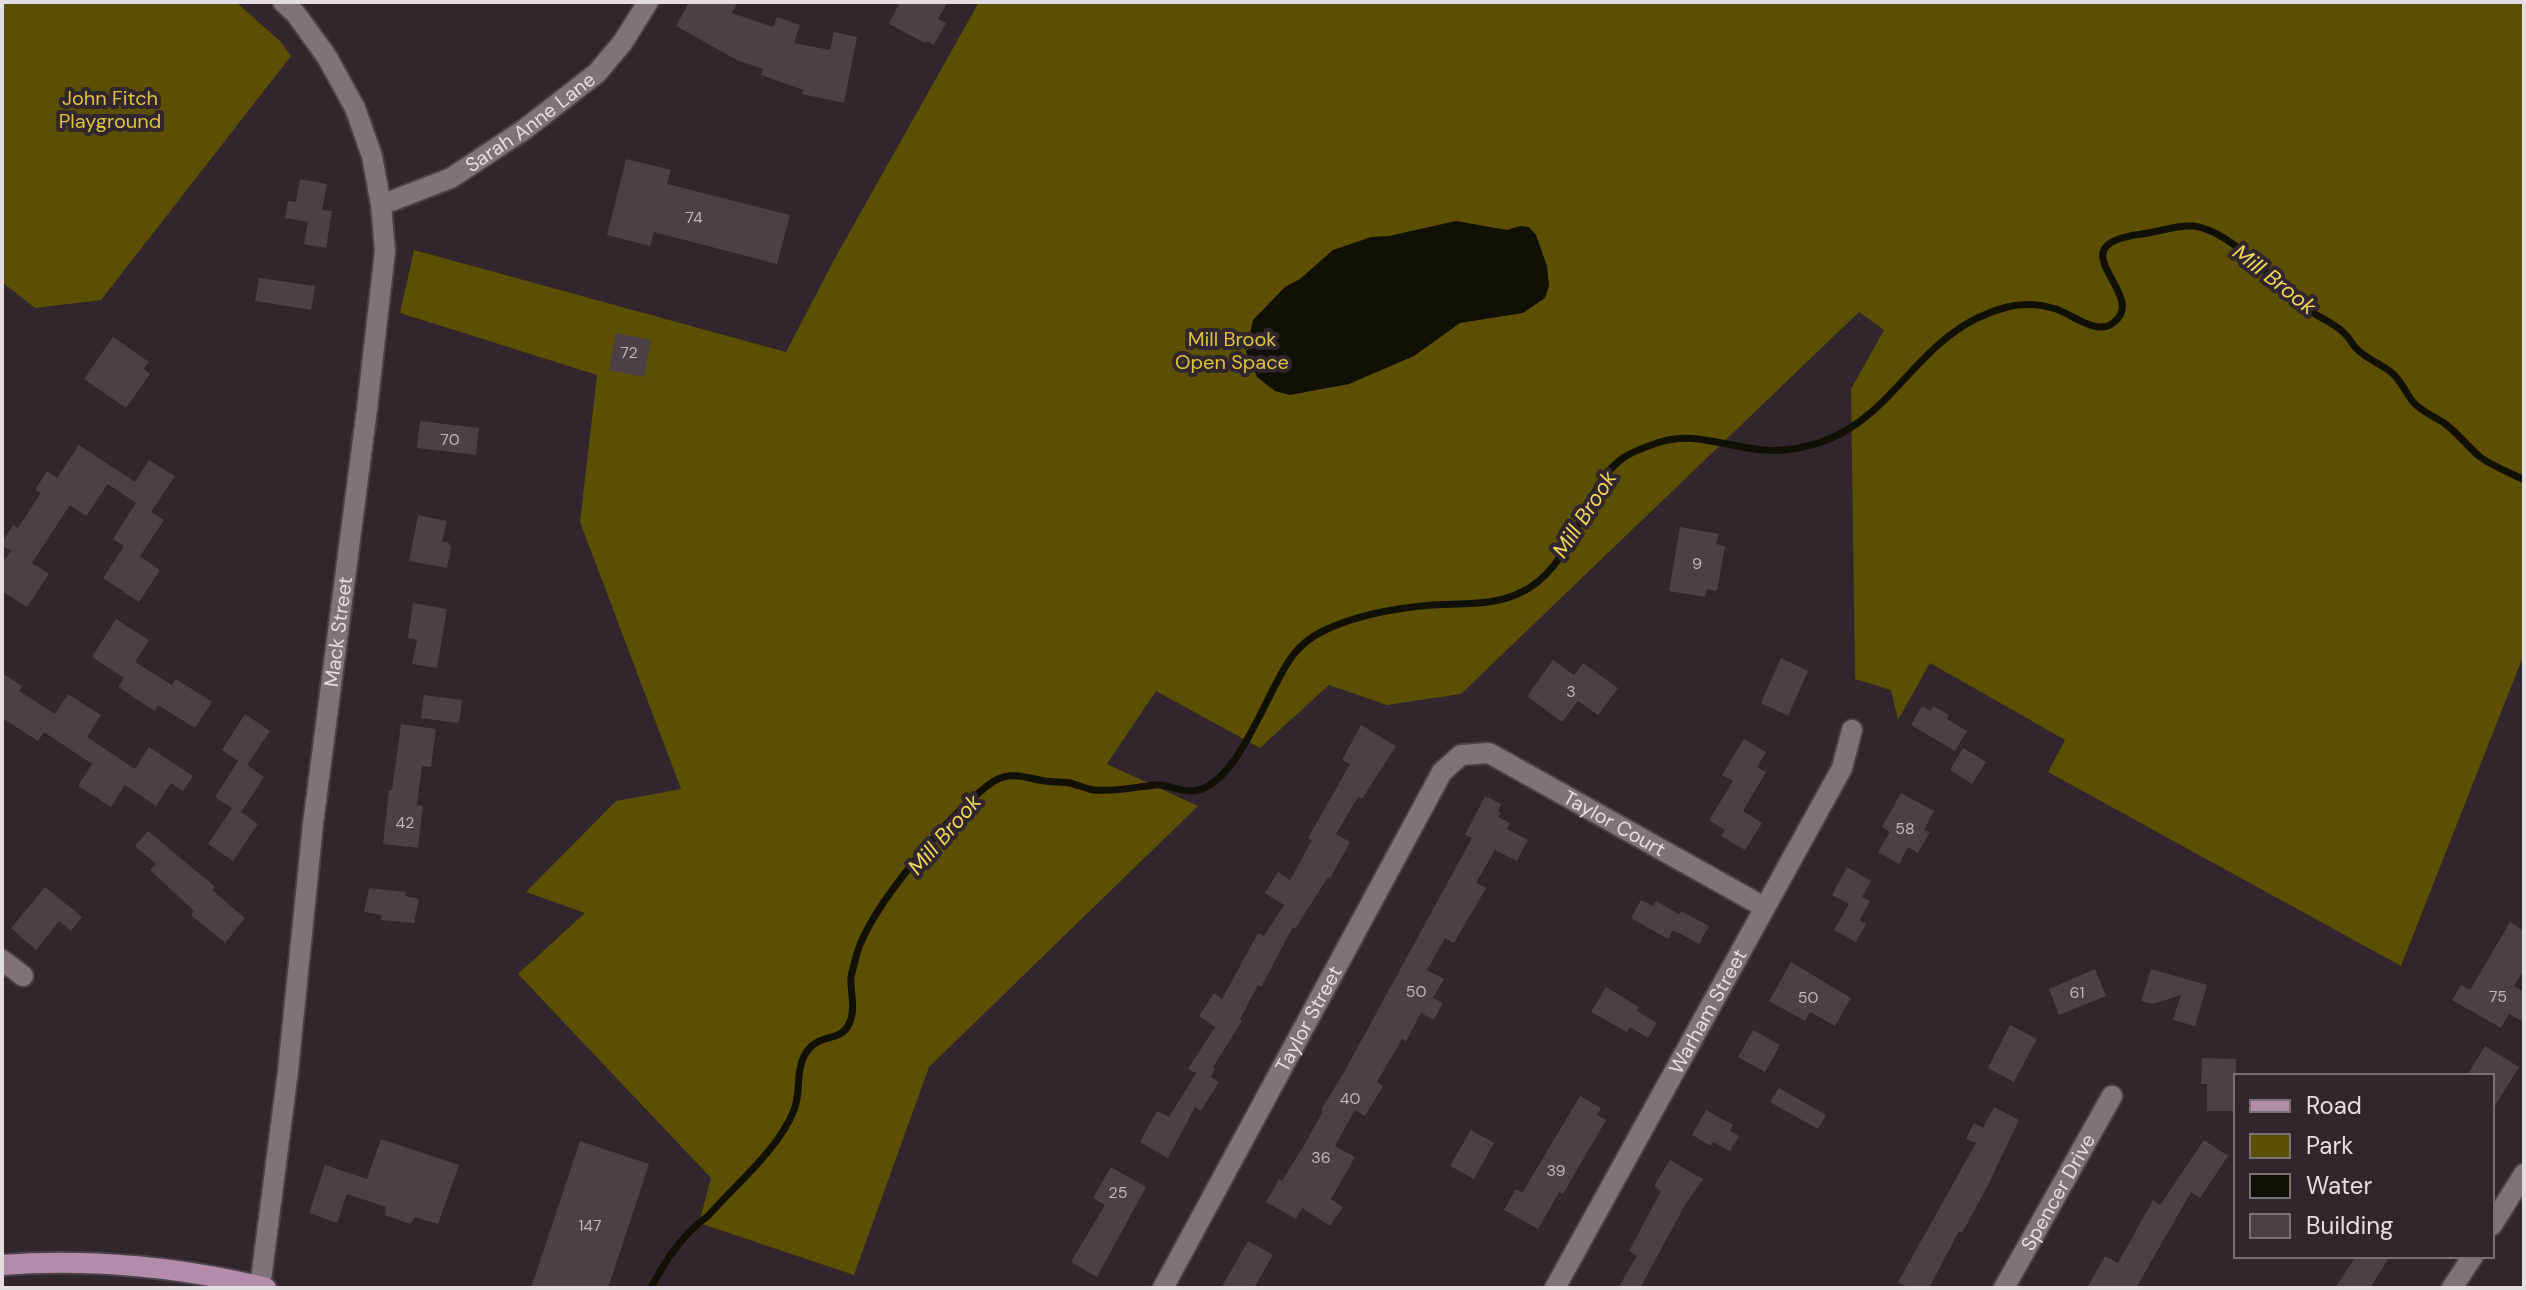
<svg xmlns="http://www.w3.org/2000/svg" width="2526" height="1290" font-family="'DM Sans',sans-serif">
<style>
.green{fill:#5b4f01}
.water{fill:#121004}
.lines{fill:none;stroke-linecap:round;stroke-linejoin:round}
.stream{stroke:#121004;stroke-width:7}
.building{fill:#4b3f48}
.minor-casing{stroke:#494048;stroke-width:24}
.tertiary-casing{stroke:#494048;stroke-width:24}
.primary-casing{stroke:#494048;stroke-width:24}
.minor{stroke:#7f727c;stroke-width:20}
.tertiary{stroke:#7f727c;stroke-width:20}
.primary{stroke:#b38cac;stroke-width:20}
.labels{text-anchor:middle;stroke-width:8;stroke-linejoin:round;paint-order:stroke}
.number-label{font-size:16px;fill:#beb6bc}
.park-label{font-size:20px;fill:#dbc43e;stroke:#31252e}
.street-label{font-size:20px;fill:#e4dde3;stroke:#31252e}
.water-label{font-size:22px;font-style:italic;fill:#eed755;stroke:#31252e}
</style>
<rect width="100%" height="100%" fill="#31252e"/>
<!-- green -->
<g class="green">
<path d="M 2,2 L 236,2 L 280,41 L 291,56 L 101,300 L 35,308 L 2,282 Z"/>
<path d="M 979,2 L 2524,2 L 2524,654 L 2401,966 L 2048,772 L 2065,740 L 1930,663 L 1898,720 L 1891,690 L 1855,679 L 1851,389 L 1884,330 L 1859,312 L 1461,694 L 1387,705 L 1329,685 L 1260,748 L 1156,691 L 1107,764 L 1198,806 L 929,1067 L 854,1275 L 699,1223 L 711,1178 L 518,974 L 585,913 L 526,892 L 616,801 L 681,789 L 580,522 L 597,375 L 400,313 L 414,250 L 786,352 L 835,258 Z"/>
</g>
<!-- water -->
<path class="water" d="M 1456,221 L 1507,230 L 1520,226 L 1529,227 L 1536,235 L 1547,266 L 1549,286 L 1545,298 L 1523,313 L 1460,323 L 1414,356 L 1349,384 L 1290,395 L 1275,391 L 1257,377 L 1246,352 L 1253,320 L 1285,287 L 1300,279 L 1333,250 L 1371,237 L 1389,236 Z"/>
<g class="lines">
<!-- stream -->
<path class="stream" d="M 651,1288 C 665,1260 682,1235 708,1216 C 735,1185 779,1149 794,1110 C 802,1091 794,1068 808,1050 C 820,1034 840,1041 848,1026 C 857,1010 850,993 851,977 C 852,972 856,957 857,953 C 872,905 947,818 987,786 C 1009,769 1020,777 1045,781 C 1053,782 1062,782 1070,783 C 1078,785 1086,789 1094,790 C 1115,792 1135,787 1156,785 C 1168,784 1181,792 1193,791 C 1239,787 1268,685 1294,654 C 1301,645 1313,636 1323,631 C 1356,615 1396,608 1432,605 C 1466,603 1498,607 1529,588 C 1578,558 1584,485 1623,458 C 1633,451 1646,447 1657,443 C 1692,431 1720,445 1755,449 C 1777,453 1808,448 1829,439 C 1900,410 1921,329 2007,307 C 2023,303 2040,304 2056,309 C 2072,314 2097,336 2113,323 C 2152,295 2051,245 2142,234 C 2158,232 2176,225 2192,226 C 2230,228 2282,290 2312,312 C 2322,319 2335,324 2343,332 C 2353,341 2349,342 2359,351 C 2369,360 2381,364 2391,372 C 2401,380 2405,392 2413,402 C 2421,411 2433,416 2444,423 C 2457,432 2467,446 2480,457 C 2494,467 2509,472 2524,480"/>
</g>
<!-- building -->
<g class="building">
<path d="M 689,2 L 738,2 L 732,13 L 773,27 L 777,17 L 800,25 L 794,43 L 830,50 L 834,32 L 857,37 L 844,103 L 802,94 L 803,90 L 761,75 L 763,69 L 737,60 L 676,26 Z"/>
<path d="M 900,2 L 948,2 L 938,19 L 946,23 L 934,45 L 927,41 L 925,43 L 889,24 Z"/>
<path d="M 626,159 L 671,170 L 667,184 L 790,215 L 777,264 L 654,232 L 650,246 L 607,235 Z"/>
<path d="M 300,179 L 327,184 L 322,210 L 332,211 L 326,248 L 304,244 L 308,222 L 285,218 L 288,201 L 296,202 Z"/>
<path d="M 259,278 L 315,286 L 311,310 L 255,301 Z"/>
<path d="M 616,333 L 651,340 L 644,377 L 609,370 Z"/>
<path d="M 113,337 L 149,362 L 144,369 L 150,374 L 126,408 L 84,379 Z"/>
<path d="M 420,421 L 479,428 L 476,455 L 417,448 Z"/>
<path d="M 79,445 L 135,482 L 149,460 L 175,476 L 151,512 L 164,520 L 140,556 L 160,570 L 139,602 L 103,578 L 124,546 L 113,539 L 136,503 L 108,484 L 86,516 L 70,505 L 32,563 L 49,574 L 27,607 L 2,591 L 2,564 L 11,551 L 2,545 L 2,542 L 13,525 L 18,528 L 41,493 L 35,490 L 47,471 L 57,478 Z"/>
<path d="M 418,515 L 447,521 L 442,542 L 449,543 L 451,548 L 447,568 L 409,561 Z"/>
<path d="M 1680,527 L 1719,534 L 1716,544 L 1725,546 L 1717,591 L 1707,589 L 1705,597 L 1669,591 Z"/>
<path d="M 413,603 L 447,609 L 437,668 L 412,664 L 417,640 L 408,638 Z"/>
<path d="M 116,619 L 149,640 L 135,662 L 172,685 L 176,679 L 212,702 L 195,728 L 158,705 L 155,711 L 118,687 L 124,678 L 92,657 Z"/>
<path d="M 1781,658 L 1808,671 L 1788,716 L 1761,703 Z"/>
<path d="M 1553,660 L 1574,675 L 1583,663 L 1618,688 L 1598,715 L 1578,701 L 1562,722 L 1527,696 Z"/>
<path d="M 2,673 L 22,686 L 19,691 L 55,714 L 68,694 L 101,715 L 87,737 L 135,769 L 149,747 L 193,776 L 183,791 L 171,783 L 156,806 L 125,785 L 111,807 L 78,786 L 92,764 L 44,732 L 38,741 L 2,718 Z"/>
<path d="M 424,695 L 462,700 L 459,723 L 421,718 Z"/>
<path d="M 1922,706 L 1931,711 L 1933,706 L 1949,715 L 1947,719 L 1967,731 L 1955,751 L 1911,725 Z"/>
<path d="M 245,714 L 270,731 L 247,765 L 264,777 L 241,812 L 258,824 L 233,861 L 208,844 L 232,808 L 215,797 L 238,761 L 222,750 Z"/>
<path d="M 401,724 L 436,729 L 431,767 L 422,766 L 417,805 L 423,806 L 418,848 L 383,844 L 389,790 L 392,790 Z"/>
<path d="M 1361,725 L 1396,746 L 1362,799 L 1358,797 L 1336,834 L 1350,842 L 1330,879 L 1328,877 L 1295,929 L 1293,927 L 1261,987 L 1258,985 L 1240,1019 L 1242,1021 L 1213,1067 L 1215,1069 L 1211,1077 L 1219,1082 L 1201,1111 L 1195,1107 L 1168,1158 L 1140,1142 L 1157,1111 L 1169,1117 L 1196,1073 L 1188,1069 L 1215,1027 L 1199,1016 L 1214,993 L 1222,999 L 1258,933 L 1264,936 L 1284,905 L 1265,893 L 1278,872 L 1290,880 L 1312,840 L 1308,838 L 1350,764 L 1342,760 Z"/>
<path d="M 1744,739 L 1766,752 L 1757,767 L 1766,772 L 1743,811 L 1762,823 L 1745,850 L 1721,836 L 1725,830 L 1709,820 L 1733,781 L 1722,775 Z"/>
<path d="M 1963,748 L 1986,762 L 1972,784 L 1950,770 Z"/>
<path d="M 1901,793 L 1934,811 L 1924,830 L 1930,832 L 1918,853 L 1908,847 L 1899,864 L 1878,852 L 1890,832 L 1882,827 Z"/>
<path d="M 1485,796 L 1501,804 L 1498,811 L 1501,813 L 1498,817 L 1510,823 L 1507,829 L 1528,840 L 1517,861 L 1495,850 L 1476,883 L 1486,888 L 1454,943 L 1445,938 L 1427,970 L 1444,979 L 1433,998 L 1443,1003 L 1434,1020 L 1421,1013 L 1406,1041 L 1402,1039 L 1377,1082 L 1383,1086 L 1365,1116 L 1355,1110 L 1335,1146 L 1355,1157 L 1331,1199 L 1343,1207 L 1330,1226 L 1302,1208 L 1296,1219 L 1266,1202 L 1279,1179 L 1282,1181 L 1306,1142 L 1323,1111 L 1321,1110 L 1343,1074 L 1472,838 L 1465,835 Z"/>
<path d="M 148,831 L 215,887 L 212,890 L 245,918 L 225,943 L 191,915 L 194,911 L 150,870 L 156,864 L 135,846 Z"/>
<path d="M 1847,867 L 1871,881 L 1862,897 L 1870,901 L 1860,920 L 1866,924 L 1856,942 L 1834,930 L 1849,904 L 1832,895 Z"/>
<path d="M 45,887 L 82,917 L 71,931 L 59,921 L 36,950 L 11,928 Z"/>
<path d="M 369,888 L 406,892 L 405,896 L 419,899 L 414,923 L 381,920 L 382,915 L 364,912 Z"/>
<path d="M 1641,900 L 1653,906 L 1656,901 L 1679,914 L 1681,911 L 1709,926 L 1699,944 L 1673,930 L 1668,939 L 1631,918 Z"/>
<path d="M 2510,922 L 2524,931 L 2524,969 L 2514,986 L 2524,992 L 2524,1022 L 2509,1014 L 2501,1028 L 2452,1000 L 2461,985 L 2470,990 Z"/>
<path d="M 1791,962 L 1851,998 L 1835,1026 L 1810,1012 L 1805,1021 L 1769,1001 Z"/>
<path d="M 2095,969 L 2106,996 L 2059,1015 L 2049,989 Z"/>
<path d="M 2151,969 L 2207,985 L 2195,1026 L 2173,1020 L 2181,995 L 2153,1004 L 2141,1001 Z"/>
<path d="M 1606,987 L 1639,1007 L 1637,1011 L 1657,1023 L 1648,1038 L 1630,1027 L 1627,1032 L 1591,1012 Z"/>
<path d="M 2010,1025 L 2037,1039 L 2014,1082 L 1988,1068 Z"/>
<path d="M 1753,1030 L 1780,1045 L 1765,1072 L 1738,1057 Z"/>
<path d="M 2485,1046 L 2519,1067 L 2492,1111 L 2492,1076 L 2467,1076 Z"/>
<path d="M 2202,1058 L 2236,1059 L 2236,1111 L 2207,1111 L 2207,1084 L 2201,1084 Z"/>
<path d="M 1779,1088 L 1826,1115 L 1818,1129 L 1770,1102 Z"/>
<path d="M 1580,1096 L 1601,1108 L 1597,1115 L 1606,1120 L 1563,1194 L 1559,1192 L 1538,1229 L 1504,1210 L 1516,1189 L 1522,1193 Z"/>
<path d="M 1994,1107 L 2019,1120 L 1986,1189 L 1962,1233 L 1959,1231 L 1929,1288 L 1909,1288 L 1898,1282 L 1976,1143 L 1966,1139 L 1974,1123 L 1983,1128 Z"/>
<path d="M 1706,1110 L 1733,1125 L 1730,1131 L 1739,1136 L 1730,1151 L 1713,1142 L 1711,1146 L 1692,1135 Z"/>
<path d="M 1471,1130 L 1494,1143 L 1474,1179 L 1450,1166 Z"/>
<path d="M 381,1139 L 459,1165 L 438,1224 L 415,1217 L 410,1224 L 385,1215 L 386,1207 L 347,1194 L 337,1223 L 309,1213 L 325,1165 L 367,1179 Z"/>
<path d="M 2204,1140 L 2228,1156 L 2200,1198 L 2191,1192 L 2136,1288 L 2087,1288 L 2105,1256 L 2118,1263 L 2153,1200 L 2160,1205 Z"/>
<path d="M 580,1141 L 649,1164 L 608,1288 L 531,1288 Z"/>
<path d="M 1670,1160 L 1703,1179 L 1685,1205 L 1640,1288 L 1618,1288 L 1637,1256 L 1629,1251 L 1661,1191 L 1654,1186 Z"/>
<path d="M 1111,1167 L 1146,1187 L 1097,1277 L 1071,1262 L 1105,1205 L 1093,1198 Z"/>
<path d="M 1248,1241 L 1273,1255 L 1254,1288 L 1221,1288 Z"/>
<path d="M 2356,1256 L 2390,1256 L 2370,1288 L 2335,1288 Z"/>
</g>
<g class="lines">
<defs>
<g id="minor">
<path id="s1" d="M 381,205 L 451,178 L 525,129 L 597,73 L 623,42 L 648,2"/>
<path d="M 2,960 L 23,976"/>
<path d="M 2492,1225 L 2524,1174"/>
<path id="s2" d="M 1163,1288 L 1442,772 L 1461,755 L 1489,753 L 1764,907"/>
<path id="s3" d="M 1555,1288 L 1842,768 L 1852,730"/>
<path id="s4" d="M 2004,1288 L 2112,1096"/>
<path d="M 2452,1288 L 2473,1256"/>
</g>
<g id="tertiary">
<path id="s5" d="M 260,1287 L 288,1071 L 313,824 L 367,409 L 385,251 L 381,205 L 372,156 L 355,108 L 327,57 L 296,14 L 283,2"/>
</g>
<path id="primary" d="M 2,1265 C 87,1258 183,1267 266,1288"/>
</defs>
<!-- minor casing -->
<use href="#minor" class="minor-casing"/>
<!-- tertiary casing -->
<use href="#tertiary" class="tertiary-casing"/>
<!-- primary casing -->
<use href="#primary" class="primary-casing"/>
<!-- minor -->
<use href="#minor" class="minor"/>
<!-- tertiary -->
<use href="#tertiary" class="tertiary"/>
<!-- primary -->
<use href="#primary" class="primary"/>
</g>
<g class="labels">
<!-- number labels -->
<g class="number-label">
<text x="694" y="223">74</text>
<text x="629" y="358">72</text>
<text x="450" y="445">70</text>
<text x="1697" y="569">9</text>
<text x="1571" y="697">3</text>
<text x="405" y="828">42</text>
<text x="1905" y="834">58</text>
<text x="1416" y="997">50</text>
<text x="2077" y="998">61</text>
<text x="2498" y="1002">75</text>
<text x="1808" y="1003">50</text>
<text x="1350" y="1104">40</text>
<text x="1321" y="1163">36</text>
<text x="1556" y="1176">39</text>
<text x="1118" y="1198">25</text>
<text x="590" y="1231">147</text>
</g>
<!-- park labels -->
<g class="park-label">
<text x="110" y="105">John Fitch<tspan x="110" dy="23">Playground</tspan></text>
<text x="1232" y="346">Mill Brook<tspan x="1232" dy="23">Open Space</tspan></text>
</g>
<!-- street labels -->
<g class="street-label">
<text dy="7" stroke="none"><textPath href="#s1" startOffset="172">Sarah Anne Lane</textPath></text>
<text dy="7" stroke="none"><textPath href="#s5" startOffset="660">Mack Street</textPath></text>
<text dy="7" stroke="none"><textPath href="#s2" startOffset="784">Taylor Court</textPath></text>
<text dy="7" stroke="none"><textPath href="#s3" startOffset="316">Warham Street</textPath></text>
<text dy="7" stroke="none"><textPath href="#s2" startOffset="306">Taylor Street</textPath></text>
<text dy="7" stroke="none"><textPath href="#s4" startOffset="110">Spencer Drive</textPath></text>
</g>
<!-- water labels -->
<g class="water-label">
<text transform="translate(2275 279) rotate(38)" y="8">Mill Brook</text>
<text transform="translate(1584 514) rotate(-57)" y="8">Mill Brook</text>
<text transform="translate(944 834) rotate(-49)" y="8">Mill Brook</text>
</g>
</g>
<!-- border -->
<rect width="2526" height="1290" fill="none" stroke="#e4dde3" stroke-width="8"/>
<!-- legend -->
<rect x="2234" y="1074" width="260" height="184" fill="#31252e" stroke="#796f76" stroke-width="2"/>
<rect x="2250" y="1100" width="40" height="12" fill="#b38cac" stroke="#796f76" stroke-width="2"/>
<text x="2306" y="1114" font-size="24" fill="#e4dde3">Road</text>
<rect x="2250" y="1134" width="40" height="24" fill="#5b4f01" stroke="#796f76" stroke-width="2"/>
<text x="2306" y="1154" font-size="24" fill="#e4dde3">Park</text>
<rect x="2250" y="1174" width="40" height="24" fill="#121004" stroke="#796f76" stroke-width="2"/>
<text x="2306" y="1194" font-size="24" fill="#e4dde3">Water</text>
<rect x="2250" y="1214" width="40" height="24" fill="#4b3f48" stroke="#796f76" stroke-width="2"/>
<text x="2306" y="1234" font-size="24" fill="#e4dde3">Building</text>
</svg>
